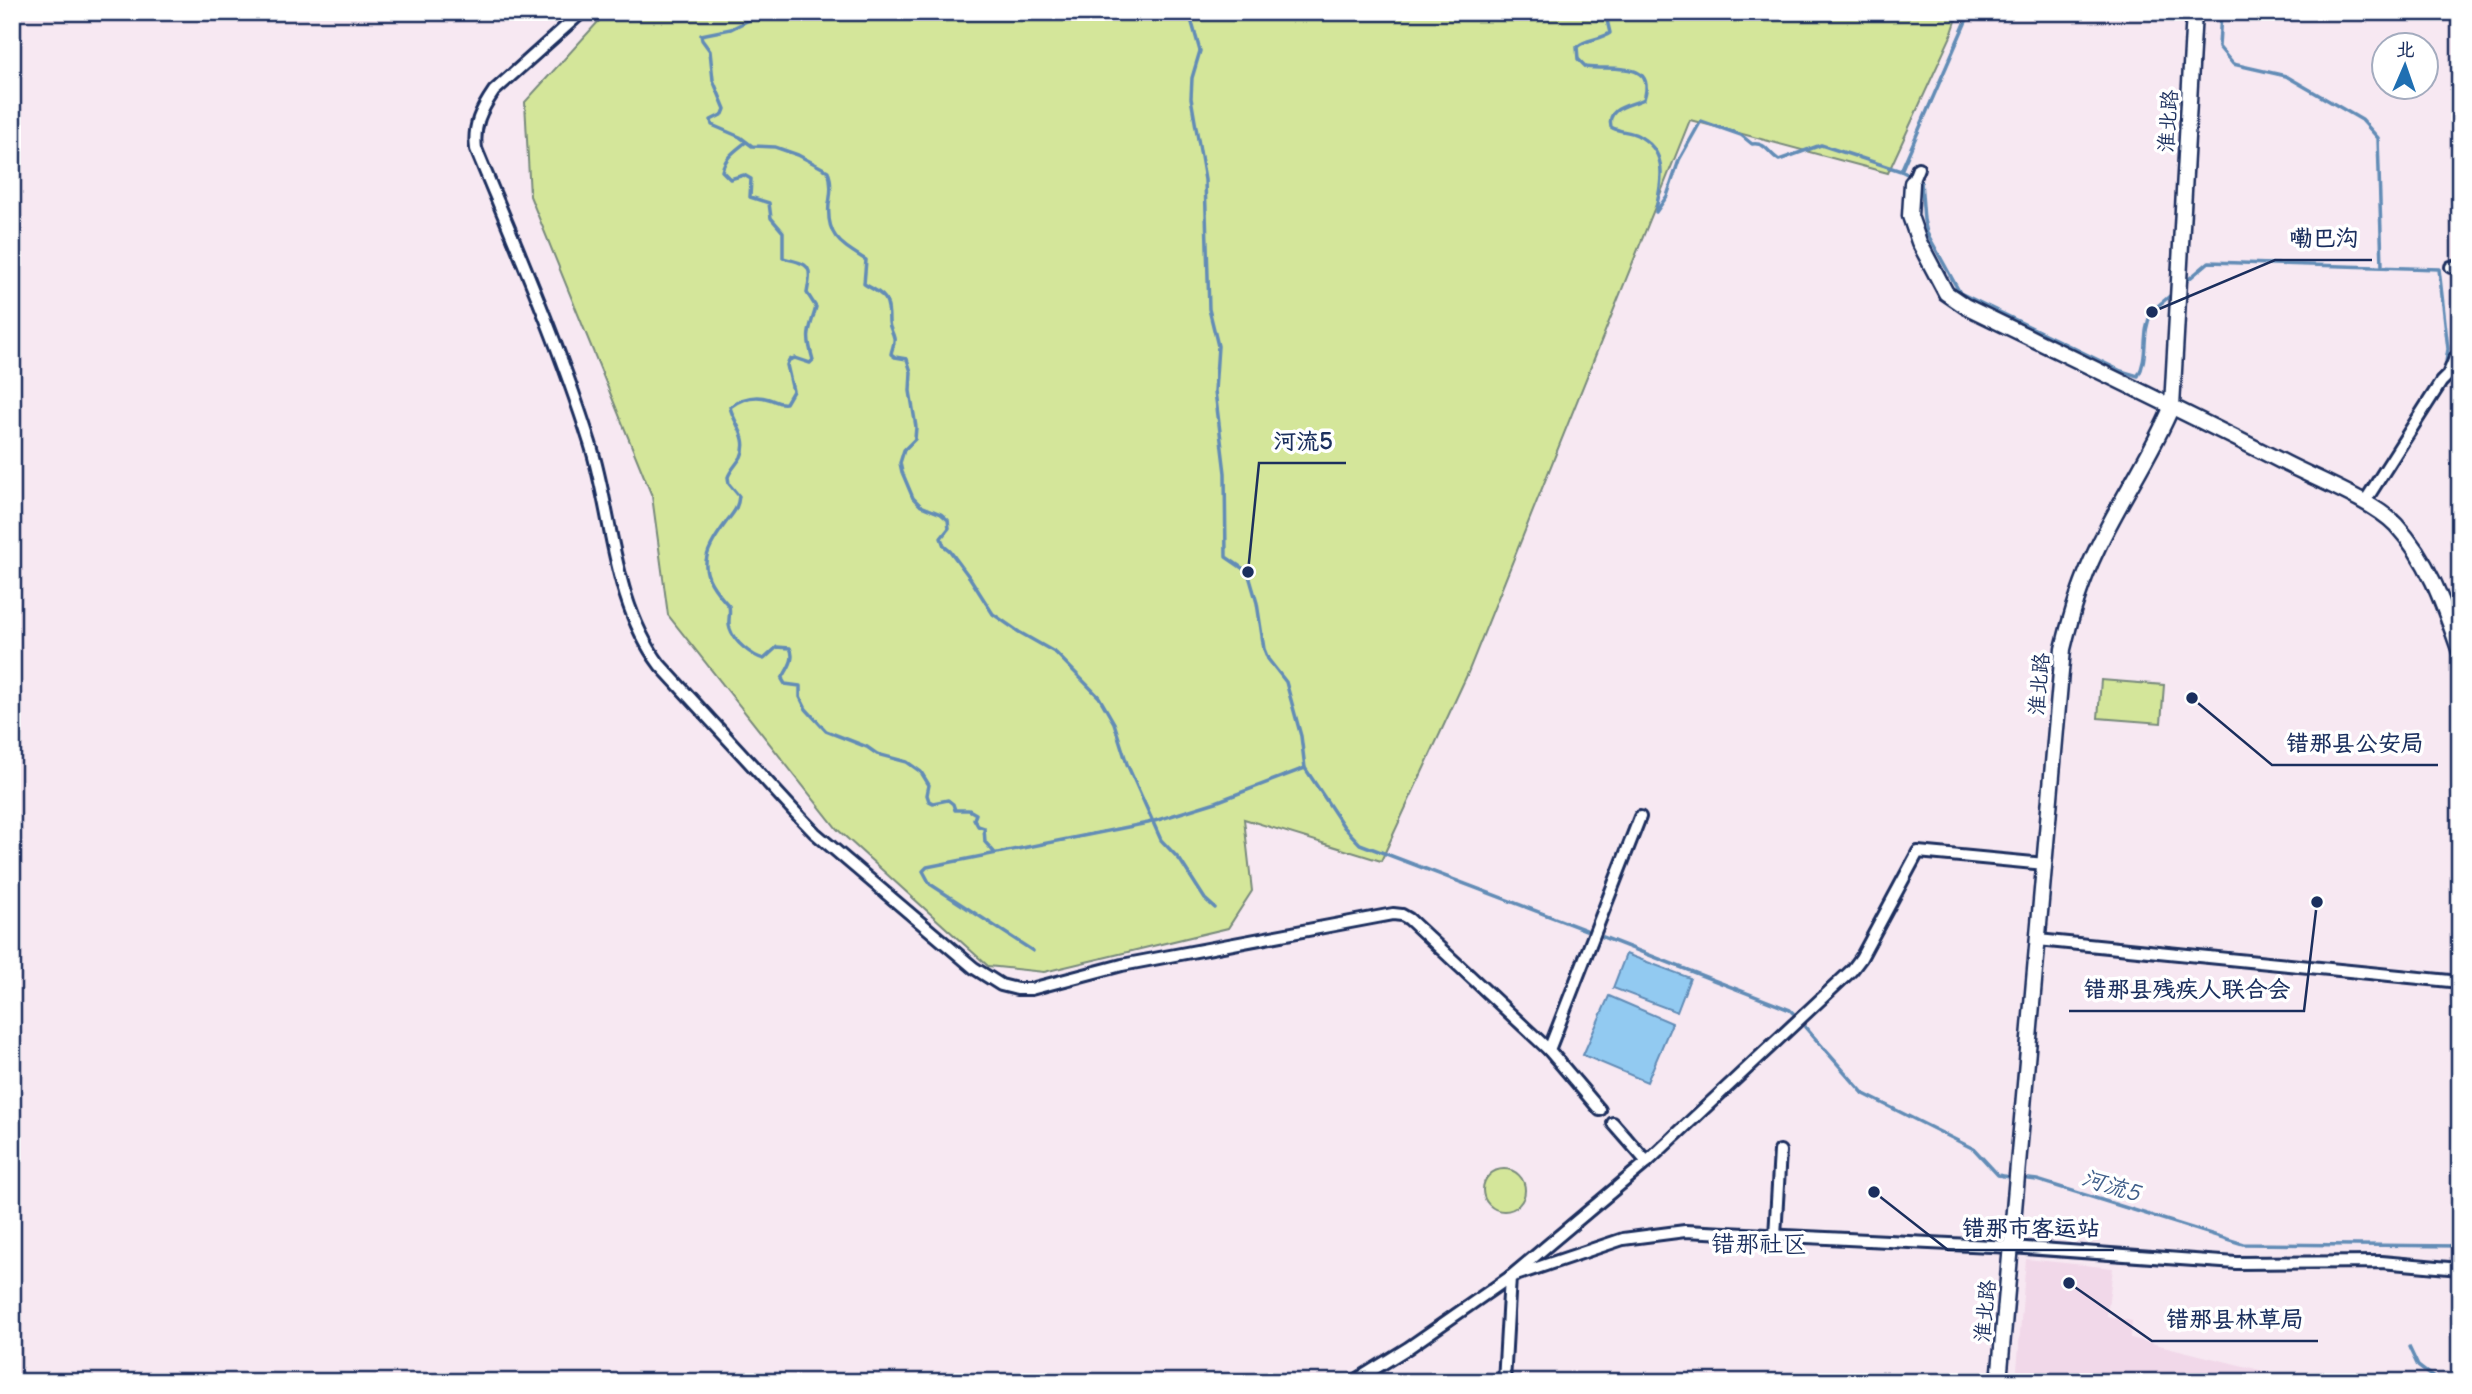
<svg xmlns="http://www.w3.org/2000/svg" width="2472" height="1394" font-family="Delius,'LXGW WenKai TC',sans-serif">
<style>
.built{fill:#f1d8e9}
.green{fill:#d4e69a;stroke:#788a7c;stroke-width:2}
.water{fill:#92caf1;stroke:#628cb6;stroke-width:2}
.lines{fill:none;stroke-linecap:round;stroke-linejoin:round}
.stream{stroke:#628cb6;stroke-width:3.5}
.minor-casing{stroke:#1b2f5e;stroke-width:16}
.tertiary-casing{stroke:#1b2f5e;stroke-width:19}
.minor{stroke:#fff;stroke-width:10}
.tertiary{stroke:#fff;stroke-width:14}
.labels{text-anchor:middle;stroke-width:7;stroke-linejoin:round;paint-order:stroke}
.street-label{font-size:21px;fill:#1b2f5e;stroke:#fff}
.water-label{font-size:23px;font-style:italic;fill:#3f5e8a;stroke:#fff}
.quarter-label{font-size:24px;fill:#1b2f5e;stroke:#fff}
.leader{fill:none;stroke:#1b2f5e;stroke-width:2.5}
.callout-dot{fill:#1b2f5e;stroke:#fff;stroke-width:2.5}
.callout-label{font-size:23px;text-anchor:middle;font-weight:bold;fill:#1b2f5e;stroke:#fff;stroke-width:7;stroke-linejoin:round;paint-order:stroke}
</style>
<rect width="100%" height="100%" fill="#f7e8f2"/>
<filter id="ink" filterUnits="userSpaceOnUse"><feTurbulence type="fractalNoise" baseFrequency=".0143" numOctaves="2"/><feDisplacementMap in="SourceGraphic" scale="14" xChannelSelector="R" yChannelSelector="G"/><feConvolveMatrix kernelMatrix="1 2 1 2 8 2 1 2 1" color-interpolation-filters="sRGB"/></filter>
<g filter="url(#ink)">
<!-- built -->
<path class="built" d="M 2026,1259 L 2113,1268 L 2107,1316 L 2132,1321 L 2131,1338 L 2296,1379 L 2295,1382 L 2016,1382 Z"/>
<!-- green -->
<g class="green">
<path d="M 607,12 L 1959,12 L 1951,36 L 1888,173 L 1690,120 L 1467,675 L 1381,861 L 1244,819 L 1252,891 L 1228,928 L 1044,972 L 988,966 L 837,829 L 668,615 L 652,496 L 530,196 L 525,102 Z"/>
<path d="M 2101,680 L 2164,685 L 2161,723 L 2098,718 Z"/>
<circle cx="1504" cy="1190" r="21"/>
</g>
<!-- water -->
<g class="water">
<path d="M 1626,954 L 1690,978 L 1677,1012 L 1613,988 Z"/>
<path d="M 1609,996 L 1672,1023 L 1647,1082 L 1583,1055 Z"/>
</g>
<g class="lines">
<!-- stream -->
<g class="stream">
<path d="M 750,12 L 753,14 L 751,19 L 731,29 L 701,35 L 702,40 L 710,51 L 713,80 L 725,109 L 723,114 L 711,120 L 712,125 L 740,137 L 752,146 L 775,147 L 798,155 L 828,171 C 832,182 831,192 829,204 C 826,237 841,244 866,260 L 864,284 C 886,296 889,297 889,322 C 889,328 893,332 894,338 C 895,344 892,348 891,354 L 895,357 L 907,359 L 911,372 L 910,391 L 916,427 L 915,439 L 904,450 L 900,463 L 902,472 L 913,498 L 921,506 L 941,514 L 948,520 L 949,528 L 941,538 L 944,546 L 950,551 L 970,578 L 993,614 L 1019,632 L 1056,653 L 1099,697 L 1114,723 L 1127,764 L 1161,840 L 1180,860 L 1205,899 L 1215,908"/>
<path d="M 1189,12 L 1200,51 L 1192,78 L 1191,98 L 1205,180 L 1209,309 L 1218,346 L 1215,391 L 1225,473 L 1226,557 L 1248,572 L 1257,603 L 1264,649 L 1268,659 L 1286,682 L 1301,736 L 1305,768 L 1344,827 L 1360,844 L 1586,930"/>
<path d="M 1595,12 L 1607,20 L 1610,33 C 1600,40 1585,39 1577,47 L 1578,59 L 1586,67 C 1609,71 1657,59 1644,99 C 1630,106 1606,107 1611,127 C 1619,132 1629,131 1637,135 C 1670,152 1661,181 1656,210"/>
<path d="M 2221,12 L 2219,47 L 2233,64 L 2286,76 L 2362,120 L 2378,138 L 2382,266"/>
<path d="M 746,142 C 735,151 725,157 722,171 L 730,179 L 744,175 L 751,179 L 750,197 L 769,203 L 771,218 L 783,232 L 783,258 C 811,265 812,265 807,293 L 816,307 C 809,333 805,332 813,360 L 810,363 L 795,358 L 789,360 L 787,365 L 793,391 L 786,403 C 778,404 776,401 769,399 C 754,394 742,398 730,407 C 734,424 750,438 741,457 C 737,464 731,469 728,477 L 729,484 L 739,496 C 738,508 734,512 727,521 C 700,558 697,571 729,606 C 731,614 727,622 730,629 C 734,642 752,656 764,659 L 777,647 L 790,648 C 796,659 787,669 782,679 L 785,684 L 800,686 L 800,697 L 806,709 L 826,731 L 867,747 L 877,754 L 907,762 L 921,772 L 929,785 L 927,795 L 929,801 L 933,803 L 948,800 L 953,804 L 955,810 L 969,810 L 976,814 L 974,819 L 978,826 L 984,828 L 985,842 L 994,852"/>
<path d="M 1901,171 L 1970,12"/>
<path d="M 1656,212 L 1667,196 L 1679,160 L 1701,121 L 1741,135 L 1752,144 C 1766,142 1768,153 1779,160 L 1821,145 L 1901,171 L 1921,181 L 1924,220 L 1927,233 L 1960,293 L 2121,371 L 2138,376 C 2149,357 2141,334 2151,314 C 2155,306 2166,300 2172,294"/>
<path d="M 2183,284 L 2209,262 L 2439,269 L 2448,349 L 2446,362 L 2460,366"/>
<path d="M 2460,552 L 2460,560"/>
<path d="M 1603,937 L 1790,1010 L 1793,1013"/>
<path d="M 1033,951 L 930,884 L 923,871 L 927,867 L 1148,823 L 1216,802 L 1305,768"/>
<path d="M 1805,1027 L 1864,1094 L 1974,1149 L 1998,1175 L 2014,1178"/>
<path d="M 2021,1178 L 2037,1180 L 2243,1244 L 2460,1246"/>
<path d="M 2409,1347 L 2418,1366 L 2439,1382"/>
</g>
<defs>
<g id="minor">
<path d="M 582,12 L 494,91 C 481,110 473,125 476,149 C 516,246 558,342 590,443 C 613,516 612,601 660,665 L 795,812 L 815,833 L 974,968 L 1001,985 L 1017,989 L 1031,989 L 1122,965 L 1393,914 L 1402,915 L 1409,919 L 1549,1050"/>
<path d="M 1912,183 L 1918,168"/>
<path d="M 2451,267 L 2460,267"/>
<path d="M 2364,503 L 2441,382 L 2448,375 L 2455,358"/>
<path d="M 2038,940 L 2460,982"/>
<path d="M 1600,1110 L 1549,1050 L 1640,817"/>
<path d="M 1613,1123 L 1647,1162"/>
<path d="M 1775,1236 L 1780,1151"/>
<path d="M 1510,1277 L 1623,1239 L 1685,1231 L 2012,1247 L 2236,1263 L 2381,1262 L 2460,1269"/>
<path d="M 1353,1382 L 1408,1348 L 1510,1277 L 1647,1162 L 1852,970 L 1861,958 L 1918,852 L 2045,864"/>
<path d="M 1504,1382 L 1510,1277"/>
</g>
<g id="tertiary">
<path d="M 1912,183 L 1910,216 L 1919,242 L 1946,293 L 1965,306 C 2072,358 2179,409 2285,463 C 2316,479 2373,501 2396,525 C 2430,562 2444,606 2460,652"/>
<path d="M 1999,1382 L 2063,649 C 2071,615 2081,582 2096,551 C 2119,501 2151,456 2172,406 L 2194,12"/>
</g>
</defs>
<!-- minor casing -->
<use href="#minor" class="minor-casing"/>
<!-- tertiary casing -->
<use href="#tertiary" class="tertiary-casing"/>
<!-- minor -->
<use href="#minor" class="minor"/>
<!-- tertiary -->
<use href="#tertiary" class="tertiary"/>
</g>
</g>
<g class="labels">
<!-- street labels -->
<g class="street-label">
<text transform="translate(2168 121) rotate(-86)" y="7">淮北路</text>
<text transform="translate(2039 684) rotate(-85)" y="7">淮北路</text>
<text transform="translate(1985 1311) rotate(-84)" y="7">淮北路</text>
</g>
<!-- water labels -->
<g class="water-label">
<text transform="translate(2111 1185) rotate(17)" y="8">河流5</text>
</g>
<!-- quarter labels -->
<g class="quarter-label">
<text x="1759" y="1252">错那社区</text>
</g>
</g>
<!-- callouts -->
<path class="leader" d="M2152 312L2275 260H2372M1248 572L1259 463H1346M2192 698L2272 765H2438M2317 902L2304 1011H2069M1874 1192L1948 1250H2114M2069 1283L2152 1341H2318"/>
<g class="callout-dot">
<circle cx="2152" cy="312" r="7"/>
<circle cx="1248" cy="572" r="7"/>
<circle cx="2192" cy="698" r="7"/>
<circle cx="2317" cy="902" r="7"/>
<circle cx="1874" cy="1192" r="7"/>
<circle cx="2069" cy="1283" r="7"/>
</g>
<g class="callout-label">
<text x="2324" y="246">嘞巴沟</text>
<text x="1303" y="449">河流5</text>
<text x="2355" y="751">错那县公安局</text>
<text x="2187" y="997">错那县残疾人联合会</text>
<text x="2031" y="1236">错那市客运站</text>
<text x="2235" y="1327">错那县林草局</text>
</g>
<!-- margin -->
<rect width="2472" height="1394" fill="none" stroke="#fff" stroke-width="42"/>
<rect x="21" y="21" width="2430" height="1352" fill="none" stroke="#1b2f5e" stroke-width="2.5" filter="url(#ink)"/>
<!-- north arrow -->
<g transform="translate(2405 66) rotate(2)"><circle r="33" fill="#ffffff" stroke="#a4acbf" stroke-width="2"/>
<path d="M0-5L12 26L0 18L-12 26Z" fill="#1f6fb2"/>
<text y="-10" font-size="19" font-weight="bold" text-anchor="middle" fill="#1b2f5e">北</text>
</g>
</svg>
